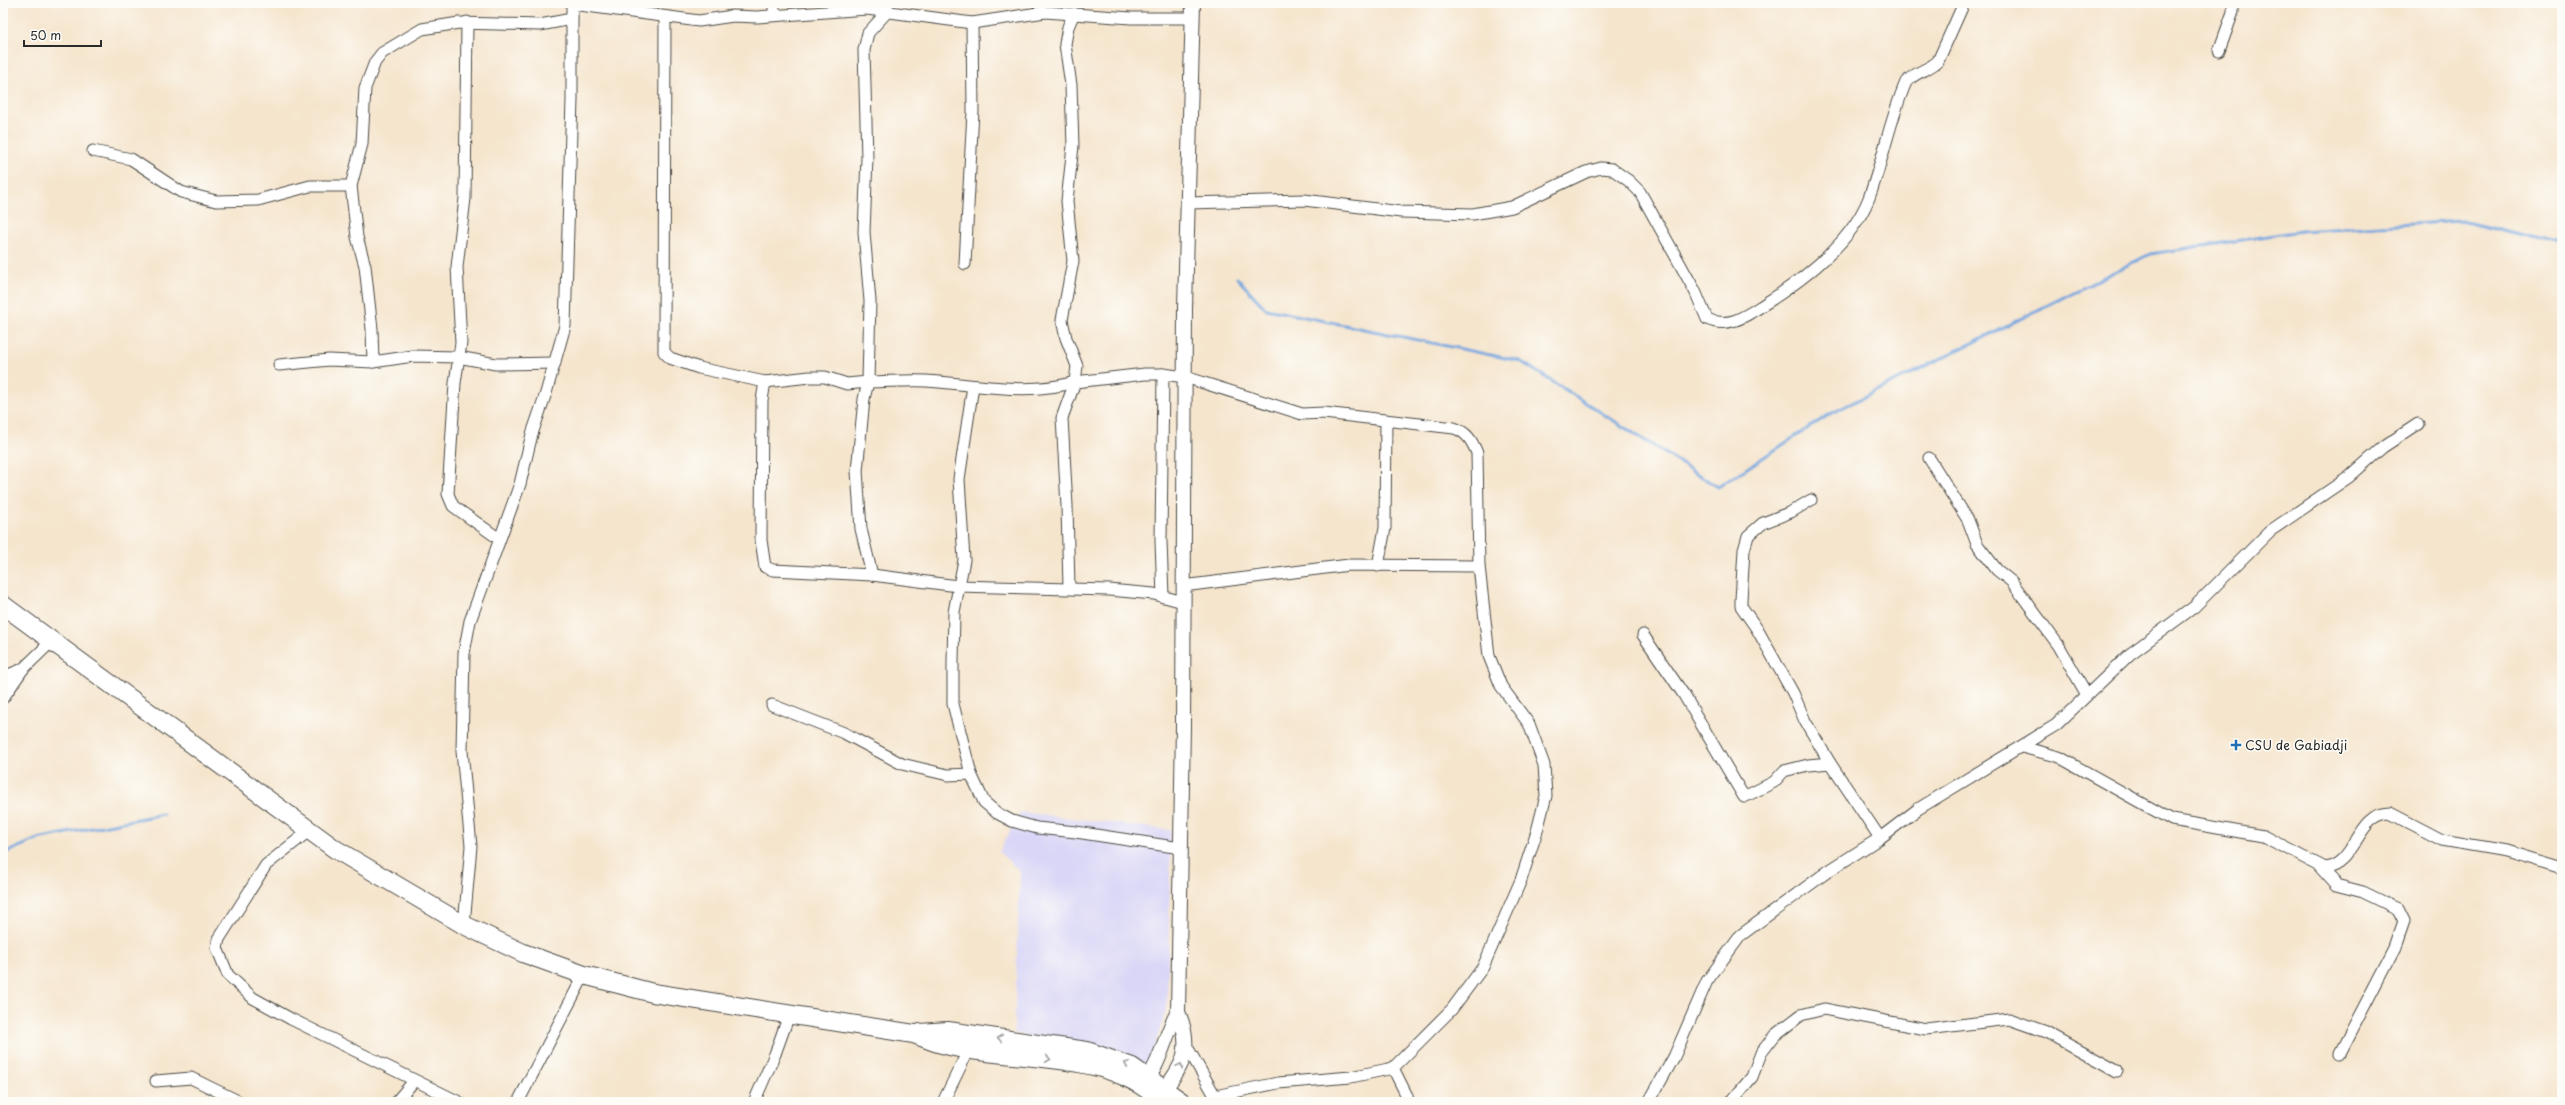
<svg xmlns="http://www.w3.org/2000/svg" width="2565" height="1105" font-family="'Playpen Sans',sans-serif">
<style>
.built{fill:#d9d6f7}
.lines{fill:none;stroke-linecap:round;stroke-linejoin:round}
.stream{stroke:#74a6df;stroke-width:3}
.minor-casing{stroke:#494743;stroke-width:13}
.tertiary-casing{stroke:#494743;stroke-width:16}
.primary-casing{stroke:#494743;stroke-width:20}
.minor{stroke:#fff;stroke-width:11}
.tertiary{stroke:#fff;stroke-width:14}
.primary{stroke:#fff;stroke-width:18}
.oneway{stroke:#a0a0a0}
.poi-dot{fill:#1f6fb2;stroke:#fdfcf7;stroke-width:1.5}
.labels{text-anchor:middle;stroke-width:3;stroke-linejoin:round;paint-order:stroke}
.poi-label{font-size:13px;fill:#2b2b2b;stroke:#fdfcf7;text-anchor:start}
</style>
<rect width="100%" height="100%" fill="#fdfcf7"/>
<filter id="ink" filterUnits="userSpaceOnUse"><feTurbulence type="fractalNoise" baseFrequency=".025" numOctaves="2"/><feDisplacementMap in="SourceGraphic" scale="8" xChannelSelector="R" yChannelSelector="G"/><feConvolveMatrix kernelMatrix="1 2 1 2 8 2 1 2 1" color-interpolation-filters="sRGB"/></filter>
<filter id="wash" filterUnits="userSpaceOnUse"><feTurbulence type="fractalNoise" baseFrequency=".012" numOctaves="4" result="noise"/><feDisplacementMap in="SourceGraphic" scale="16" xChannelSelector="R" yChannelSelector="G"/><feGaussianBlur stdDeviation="0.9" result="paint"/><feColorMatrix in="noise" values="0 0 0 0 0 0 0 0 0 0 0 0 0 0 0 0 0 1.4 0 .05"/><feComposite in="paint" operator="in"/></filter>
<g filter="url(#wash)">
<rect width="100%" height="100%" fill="#f5e5cd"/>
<!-- built -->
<path class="built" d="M 1020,812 L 1171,830 L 1167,1008 L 1148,1066 L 1119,1056 L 1014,1033 L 1020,872 L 999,852 Z"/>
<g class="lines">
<!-- stream -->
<g class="stream">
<path d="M 1237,278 L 1266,309 L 1520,361 L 1718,487 L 1830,414 L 2150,254 L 2301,231 L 2461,221 L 2562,245"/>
<path d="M 3,854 L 37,839 L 163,814"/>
</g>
</g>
</g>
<g filter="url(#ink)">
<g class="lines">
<defs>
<g id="minor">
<path d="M 774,3 L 774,15"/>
<path d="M 572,4 L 699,21 L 733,16 L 757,17 L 867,9 L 972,23 L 1045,12 L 1131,18 L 1192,18"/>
<path d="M 888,11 L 868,33 L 864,50 L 867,158 L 864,232 L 870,301 L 868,382 C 887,382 907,380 926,381 C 975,384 1028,396 1075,382 L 1077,366 L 1066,338 L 1062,320 L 1073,261 L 1067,201 L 1073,146 L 1071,85 L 1065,44 L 1068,27 L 1074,13"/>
<path d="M 665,17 L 664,352 L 670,358 L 699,368 L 765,382 L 810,377 L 825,377 L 847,384 L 868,382 L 864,399 L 857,471 L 861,529 L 872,575"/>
<path d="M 467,22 L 465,198 L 457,267 L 461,343 L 455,383 L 448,494 L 453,506 L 498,538"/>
<path d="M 2219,51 L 2233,12 L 2233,3"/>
<path d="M 93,151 L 131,159 L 181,192 L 216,201 L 258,200 L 310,186 L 351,186"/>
<path d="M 1187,203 L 1304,200 L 1401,212 L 1473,214 L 1512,207 L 1586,172 L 1601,168 L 1612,169 L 1629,181 L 1640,192 L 1695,291 L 1707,319 C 1728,329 1746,316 1763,305 C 1803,280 1851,244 1869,198 C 1883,160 1890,119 1906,82 C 1918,70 1929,70 1938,61 L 1964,3"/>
<path d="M 965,264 L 973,111 L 972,23"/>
<path d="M 373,362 L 372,329 L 365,266 L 357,237 L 351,186 L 362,144 L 365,88 L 375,62 L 382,53 L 422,29 L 459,23 L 540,25 L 572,19"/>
<path d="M 279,365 L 329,360 L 373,362 L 413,356 L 458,357 L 496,364 L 555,363"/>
<path d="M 1163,374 L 1161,541 L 1163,597"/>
<path d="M 765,382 L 762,400 L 761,540 L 765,567 L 773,570 L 872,575 L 958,586 L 1109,590 L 1154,594 L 1183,602"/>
<path d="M 973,386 L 959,479 L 964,560 L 954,612 L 953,663 L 953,704 L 971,774 L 984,802 L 997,813 L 1012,821 L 1037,828 L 1076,832 L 1181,848"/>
<path d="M 1929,458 L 1968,520 L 1977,544 L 1997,570 L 2012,582 L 2059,646 L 2087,695"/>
<path d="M 1811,500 L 1791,512 L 1763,523 L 1748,536 L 1744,550 L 1741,600 L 1741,606 L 1757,629 L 1793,693 L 1805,721 L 1830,763"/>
<path d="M 1378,566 L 1385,528 L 1386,420"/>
<path d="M 1183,586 L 1349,565 L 1479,566"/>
<path d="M 1069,588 L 1067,506 L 1062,418 L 1075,382 L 1145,374 L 1163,374 L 1185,377 L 1302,414 L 1324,413 L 1454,428 C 1467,432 1472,441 1477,453 L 1479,566 L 1489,656 L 1501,686 L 1529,724 L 1544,765 L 1546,796 L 1537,831 L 1521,880 L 1483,967 L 1452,1009 L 1393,1068 L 1351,1077 L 1278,1083 L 1215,1096"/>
<path d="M 1643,635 L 1684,695 L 1744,797 L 1774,782 L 1784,771 L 1808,765 L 1830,763 L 1880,838"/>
<path d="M 3,677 L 23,669 L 52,641"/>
<path d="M 3,698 L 23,669"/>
<path d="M 772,705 L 844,733 L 902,764 L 948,775 L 971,774"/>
<path d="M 2022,747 L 2059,757 L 2172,820 L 2263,836 L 2325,868 C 2356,865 2357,813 2390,813 L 2442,840 L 2506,851 L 2562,868"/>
<path d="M 310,830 L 266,865 L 219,939 L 217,948 L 228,975 L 253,998 L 291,1019 L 459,1102"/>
<path d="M 2319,866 L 2336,885 L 2363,892 L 2398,909 L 2404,921 L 2395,947 L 2340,1053"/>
<path d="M 464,925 L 471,846 L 462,751 L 464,653 L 470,621 L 520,484 L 532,434 L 546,393 L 565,326 L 572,99 L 572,3"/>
<path d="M 1186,1045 L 1218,1101"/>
<path d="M 1393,1068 L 1407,1096 L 1408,1102"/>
<path d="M 156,1081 L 191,1078 L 240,1102"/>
<path d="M 396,1102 L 414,1081"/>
<path d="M 518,1102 L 584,975"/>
<path d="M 754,1102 L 775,1054 L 789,1015"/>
<path d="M 943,1102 L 969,1049"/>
<path d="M 1649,1102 L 1674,1057 L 1707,981 L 1741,935 L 1827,872 L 1880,838 L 1918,809 L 2056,725 L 2130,654 L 2194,607 L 2270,531 L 2349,477 L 2383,447 L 2418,424"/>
<path d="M 1731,1102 L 1752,1077 L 1761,1053 L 1775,1035 L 1801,1015 L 1824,1009 L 1926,1029 L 2009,1019 L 2046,1032 L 2117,1071"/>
</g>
<g id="tertiary">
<path d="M 1142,1085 C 1161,1066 1164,1035 1178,1012"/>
<path d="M 1158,1097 C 1183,1068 1194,1049 1178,1012 L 1183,727 L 1185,308 L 1193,3"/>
</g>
<g id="primary">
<path d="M 3,605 L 335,849 L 464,925 L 523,953 L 584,975 L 653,993 L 914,1034 C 925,1038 935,1043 946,1045 C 1015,1063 1107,1047 1162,1102"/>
<path d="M 920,1033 L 948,1031 L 1087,1051 L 1132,1067 L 1182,1102"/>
</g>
</defs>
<!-- minor casing -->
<use href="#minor" class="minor-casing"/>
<!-- tertiary casing -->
<use href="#tertiary" class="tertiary-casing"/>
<!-- primary casing -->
<use href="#primary" class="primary-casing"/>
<!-- minor -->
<use href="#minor" class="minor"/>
<!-- tertiary -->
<use href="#tertiary" class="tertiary"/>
<!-- primary -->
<use href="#primary" class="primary"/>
</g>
<!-- one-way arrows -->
<defs><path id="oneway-chevron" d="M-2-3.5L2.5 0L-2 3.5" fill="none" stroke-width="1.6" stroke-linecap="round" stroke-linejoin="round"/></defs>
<g class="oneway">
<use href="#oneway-chevron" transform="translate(1000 1038) rotate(-172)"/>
<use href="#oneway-chevron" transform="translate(1048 1059) rotate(7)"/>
<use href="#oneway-chevron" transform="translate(1127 1064) rotate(-157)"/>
<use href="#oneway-chevron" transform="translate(1180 1066) rotate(-63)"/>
</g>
</g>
<!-- markers -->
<path class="poi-dot" d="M2234 739h4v4h4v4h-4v4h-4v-4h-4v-4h4z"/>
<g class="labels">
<!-- poi labels -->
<g class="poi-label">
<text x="2245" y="750">CSU de Gabiadji</text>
</g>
</g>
<!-- margin -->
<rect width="2565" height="1105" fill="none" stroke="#fdfcf7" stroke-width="16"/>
<!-- scale -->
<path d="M24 40v6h77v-6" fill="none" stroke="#2b2b2b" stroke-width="2"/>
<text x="30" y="40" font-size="12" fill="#2b2b2b" stroke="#fdfcf7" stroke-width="3" paint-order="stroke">50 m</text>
</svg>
